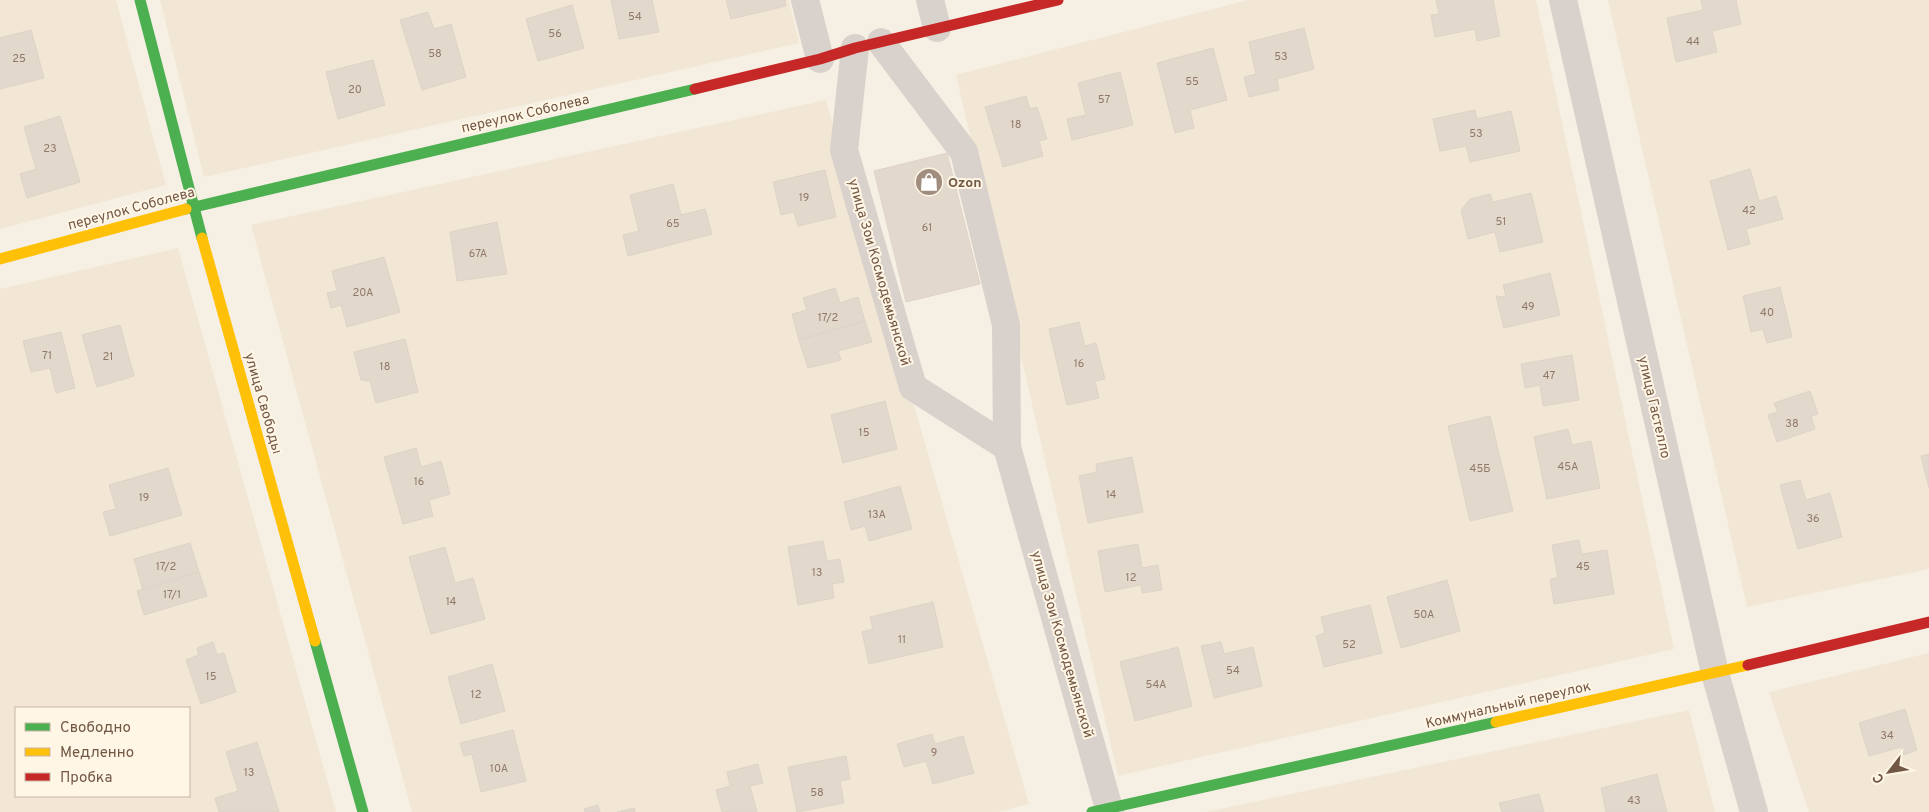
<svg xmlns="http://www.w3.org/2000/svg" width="1929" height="812" font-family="Overpass,sans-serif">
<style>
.residential{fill:#f2e6d4;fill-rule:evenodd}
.building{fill:#e2d8cc;stroke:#dfd3c7}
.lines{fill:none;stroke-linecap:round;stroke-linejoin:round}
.street{stroke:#d9d1cb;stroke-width:28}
.fast{stroke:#4caf50;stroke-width:11}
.slow{stroke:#ffc107;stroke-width:11}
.jam{stroke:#c62828;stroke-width:11}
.labels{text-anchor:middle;stroke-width:4;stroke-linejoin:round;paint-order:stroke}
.number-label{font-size:11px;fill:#907969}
.street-label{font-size:14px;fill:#735745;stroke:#fff6e5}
.poi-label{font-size:14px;font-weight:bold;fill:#735745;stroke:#fff6e5;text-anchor:start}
</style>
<rect width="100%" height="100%" fill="#f6f0e4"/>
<!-- residential -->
<g class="residential">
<path d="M 0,0 L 116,0 L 166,185 L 0,229 Z"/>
<path d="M 160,0 L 789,0 L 799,43 L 204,177 Z"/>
<path d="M 1248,0 L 1536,0 L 1674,649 L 1118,776 L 956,75 Z"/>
<path d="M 1608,0 L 1929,0 L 1929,569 L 1747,607 Z"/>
<path d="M 826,100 L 1029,804 L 998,812 L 412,812 L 251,225 Z"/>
<path d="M 178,248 L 336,812 L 0,812 L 0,289 ZM 16,708 L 189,708 L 189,796 L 16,796 Z"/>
<path d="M 1929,653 L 1929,812 L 1809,812 L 1769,692 Z"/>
<path d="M 1689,710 L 1715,812 L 1206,812 Z"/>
</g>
<!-- building -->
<g class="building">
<path d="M 611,0 L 652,0 L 659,32 L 619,39 Z"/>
<path d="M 726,0 L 785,0 L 786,6 L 731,19 Z"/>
<path d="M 1436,0 L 1493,0 L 1500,36 L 1477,41 L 1475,29 L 1435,37 L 1431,15 L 1439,14 Z"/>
<path d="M 1701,0 L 1736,0 L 1741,24 L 1712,31 L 1717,52 L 1676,62 L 1667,18 L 1703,10 Z"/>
<path d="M 572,5 L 584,48 L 538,61 L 526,19 Z"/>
<path d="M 428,12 L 434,29 L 451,24 L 466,77 L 422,90 L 400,20 Z"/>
<path d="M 1304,28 L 1314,69 L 1277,79 L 1279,90 L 1249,97 L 1244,77 L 1256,74 L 1249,42 Z"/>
<path d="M 31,30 L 44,78 L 0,89 L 0,38 Z"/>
<path d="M 1213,48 L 1227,100 L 1190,110 L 1194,128 L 1175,133 L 1157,63 Z"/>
<path d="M 373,60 L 385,105 L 338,119 L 326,72 Z"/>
<path d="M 1120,72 L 1133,125 L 1072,140 L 1067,119 L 1086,115 L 1078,83 Z"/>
<path d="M 1026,96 L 1030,109 L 1037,107 L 1047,139 L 1039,141 L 1043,156 L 1003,167 L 985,107 Z"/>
<path d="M 1475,110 L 1477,119 L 1511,111 L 1520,151 L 1470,162 L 1466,146 L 1440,151 L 1433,119 Z"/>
<path d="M 60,116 L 80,182 L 27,198 L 20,174 L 36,169 L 24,127 Z"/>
<path d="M 947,153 L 980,284 L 906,302 L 874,171 Z"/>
<path d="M 1750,169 L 1759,201 L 1776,196 L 1783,219 L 1746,229 L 1750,244 L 1728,250 L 1710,181 Z"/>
<path d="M 825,170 L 836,217 L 798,226 L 794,212 L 781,215 L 773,182 Z"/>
<path d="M 673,184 L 681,215 L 705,209 L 712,234 L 628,256 L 623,235 L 639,231 L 630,195 Z"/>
<path d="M 1531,193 L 1543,242 L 1500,252 L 1495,232 L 1468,239 L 1461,210 L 1470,199 L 1490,194 L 1493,202 Z"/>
<path d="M 497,222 L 507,274 L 457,281 L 450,232 Z"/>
<path d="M 384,257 L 400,312 L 347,327 L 341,305 L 331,308 L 327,293 L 337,291 L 332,271 Z"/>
<path d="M 1550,273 L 1560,315 L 1504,328 L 1496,296 L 1506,297 L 1503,285 Z"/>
<path d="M 1780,287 L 1792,337 L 1767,343 L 1763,329 L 1751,332 L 1743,296 Z"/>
<path d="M 835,288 L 840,303 L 858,297 L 865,321 L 799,340 L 792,314 L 807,310 L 803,298 Z"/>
<path d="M 865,321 L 872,342 L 838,351 L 841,360 L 808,368 L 799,340 Z"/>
<path d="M 1079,322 L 1085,346 L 1096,343 L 1105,379 L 1095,381 L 1099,398 L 1067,405 L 1049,329 Z"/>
<path d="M 120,325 L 134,376 L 97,387 L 82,335 Z"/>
<path d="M 61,332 L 75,388 L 56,393 L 50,368 L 31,372 L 23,341 Z"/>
<path d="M 405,339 L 418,392 L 376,403 L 370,381 L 361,380 L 354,352 Z"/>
<path d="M 1572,355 L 1579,400 L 1543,406 L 1540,385 L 1525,388 L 1521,364 Z"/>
<path d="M 1810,391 L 1818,414 L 1811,416 L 1815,429 L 1777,442 L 1768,415 L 1778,412 L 1774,403 Z"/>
<path d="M 885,401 L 897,449 L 843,463 L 831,415 Z"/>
<path d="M 1490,416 L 1513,511 L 1470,521 L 1448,426 Z"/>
<path d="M 1568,429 L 1572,445 L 1591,441 L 1600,488 L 1547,499 L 1534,437 Z"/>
<path d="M 416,448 L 421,467 L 441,461 L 450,494 L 429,500 L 433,516 L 403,524 L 384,457 Z"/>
<path d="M 1929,454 L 1929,488 L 1921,456 Z"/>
<path d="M 1132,457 L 1143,512 L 1088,523 L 1079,476 L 1097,472 L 1096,464 Z"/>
<path d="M 168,468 L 182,515 L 110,536 L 103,512 L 116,509 L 109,485 Z"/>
<path d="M 1800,480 L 1806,500 L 1830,493 L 1842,537 L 1798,549 L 1780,485 Z"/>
<path d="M 900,486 L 912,529 L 869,541 L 865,526 L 851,530 L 844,502 Z"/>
<path d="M 1579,540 L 1582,554 L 1607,550 L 1614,594 L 1554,604 L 1550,579 L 1558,578 L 1552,545 Z"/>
<path d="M 823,541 L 827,561 L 840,559 L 844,582 L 832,584 L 834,598 L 798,605 L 788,547 Z"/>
<path d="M 190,543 L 199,572 L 143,590 L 134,559 Z"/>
<path d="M 1138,544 L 1142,568 L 1158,565 L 1162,590 L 1142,593 L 1141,585 L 1105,592 L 1098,551 Z"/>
<path d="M 445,547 L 455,583 L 473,578 L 485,619 L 431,634 L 409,557 Z"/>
<path d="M 199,572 L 207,596 L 144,615 L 137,591 Z"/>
<path d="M 1447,580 L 1460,631 L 1401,648 L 1387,597 Z"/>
<path d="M 933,602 L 943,647 L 869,664 L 862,632 L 873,629 L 870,617 Z"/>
<path d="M 1370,605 L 1382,653 L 1324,667 L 1316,636 L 1325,633 L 1321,617 Z"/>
<path d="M 213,642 L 217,655 L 224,653 L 236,692 L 201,704 L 186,660 L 199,655 L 197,648 Z"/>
<path d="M 1221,642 L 1224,654 L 1253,647 L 1262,686 L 1214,698 L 1201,646 Z"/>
<path d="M 1178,647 L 1192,706 L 1135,721 L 1120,662 Z"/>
<path d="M 492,664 L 505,711 L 461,724 L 448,677 Z"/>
<path d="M 1905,709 L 1917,750 L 1904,755 L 1901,747 L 1869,756 L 1859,723 Z"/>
<path d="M 513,730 L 526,781 L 481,792 L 472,754 L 464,756 L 460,743 Z"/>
<path d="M 932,734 L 935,744 L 963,736 L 974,773 L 933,784 L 926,761 L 904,767 L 897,744 Z"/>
<path d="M 257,742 L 279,812 L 219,812 L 215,798 L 238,791 L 226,752 Z"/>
<path d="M 846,756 L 850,779 L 840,781 L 844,803 L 797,812 L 788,767 Z"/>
<path d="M 758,764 L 763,783 L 750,786 L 757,812 L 722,812 L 716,790 L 730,786 L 727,772 Z"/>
<path d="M 1657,774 L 1667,812 L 1606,812 L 1601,788 Z"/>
<path d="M 1539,794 L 1544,812 L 1502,812 L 1499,803 Z"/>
<path d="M 598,805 L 600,812 L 585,812 L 584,809 Z"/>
<path d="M 634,808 L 635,812 L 617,812 Z"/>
</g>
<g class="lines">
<!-- street -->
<g class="street">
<path d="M 805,0 L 820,59"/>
<path d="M 930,0 L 937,28"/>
<path d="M 1563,0 L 1715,673 L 1754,812"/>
<path d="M 881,42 L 964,152 L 1006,325 L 1007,447 L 1110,812"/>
<path d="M 855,48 L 844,150 L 913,387 L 1007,447"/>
</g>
<!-- fast -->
<g class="fast">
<path d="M 140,0 L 202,238"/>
<path d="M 186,209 L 695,89"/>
<path d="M 315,641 L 363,812"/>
<path d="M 1092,812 L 1496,722"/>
</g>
<!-- slow -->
<g class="slow">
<path d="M 202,238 L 315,641"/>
<path d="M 0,259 L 186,209"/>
<path d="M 1496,722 L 1748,665"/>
</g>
<!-- jam -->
<g class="jam">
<path d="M 695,89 L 820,59 L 855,48 L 1058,0"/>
<path d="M 1748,665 L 1929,622"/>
</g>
</g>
<!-- icons -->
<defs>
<symbol id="shop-disc" viewBox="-11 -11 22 22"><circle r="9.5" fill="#a18d7d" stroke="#fff6e5"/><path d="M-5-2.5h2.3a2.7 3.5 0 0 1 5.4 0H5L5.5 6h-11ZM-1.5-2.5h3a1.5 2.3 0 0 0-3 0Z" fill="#fff"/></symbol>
</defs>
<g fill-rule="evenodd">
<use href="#shop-disc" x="913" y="166" width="32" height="32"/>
</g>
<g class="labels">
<!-- number labels -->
<g class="number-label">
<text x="635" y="20">54</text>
<text x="555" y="37">56</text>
<text x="1693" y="45">44</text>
<text x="435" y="57">58</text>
<text x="1281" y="60">53</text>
<text x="19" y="62">25</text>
<text x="1192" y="85">55</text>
<text x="355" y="93">20</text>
<text x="1104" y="103">57</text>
<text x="1016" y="128">18</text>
<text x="1476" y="137">53</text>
<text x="50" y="152">23</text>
<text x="804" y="201">19</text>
<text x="1749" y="214">42</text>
<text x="1501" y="225">51</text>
<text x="673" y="227">65</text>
<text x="927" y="231">61</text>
<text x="478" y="257">67А</text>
<text x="363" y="296">20А</text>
<text x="1528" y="310">49</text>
<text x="1767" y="316">40</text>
<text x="828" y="321">17/2</text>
<text x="47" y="359">71</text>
<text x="108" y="360">21</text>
<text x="1079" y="367">16</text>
<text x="385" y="370">18</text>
<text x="1549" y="379">47</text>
<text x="1792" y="427">38</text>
<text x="864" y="436">15</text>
<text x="1568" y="470">45А</text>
<text x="1480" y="472">45Б</text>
<text x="419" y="485">16</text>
<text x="1111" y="498">14</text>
<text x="144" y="501">19</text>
<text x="877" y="518">13А</text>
<text x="1813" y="522">36</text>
<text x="166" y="570">17/2</text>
<text x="1583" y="570">45</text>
<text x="817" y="576">13</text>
<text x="1131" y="581">12</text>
<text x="172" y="598">17/1</text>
<text x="451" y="605">14</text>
<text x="1424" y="618">50А</text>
<text x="902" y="643">11</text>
<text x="1349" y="648">52</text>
<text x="1233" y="674">54</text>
<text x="211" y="680">15</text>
<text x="1156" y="688">54А</text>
<text x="476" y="698">12</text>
<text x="1887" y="739">34</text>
<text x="934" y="756">9</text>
<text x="499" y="772">10А</text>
<text x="249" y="776">13</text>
<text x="817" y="796">58</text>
<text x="1634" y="804">43</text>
</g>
<!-- street labels -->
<g class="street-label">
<text transform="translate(525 113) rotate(-13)" y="5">переулок Соболева</text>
<text transform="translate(131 208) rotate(-15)" y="5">переулок Соболева</text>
<text transform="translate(880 272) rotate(74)" y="5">улица Зои Космодемьянской</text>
<text transform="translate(264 403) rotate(74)" y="5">улица Свободы</text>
<text transform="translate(1655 407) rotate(77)" y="5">улица Гастелло</text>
<text transform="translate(1063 644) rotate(74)" y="5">улица Зои Космодемьянской</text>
<text transform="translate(1508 704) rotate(-13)" y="5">Коммунальный переулок</text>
</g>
<!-- poi labels -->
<g class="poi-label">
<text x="948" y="187">Ozon</text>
</g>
</g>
<!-- legend -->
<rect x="15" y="707" width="175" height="90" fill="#fff6e5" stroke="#c7b6a5"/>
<rect x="25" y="723" width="25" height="8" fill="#4caf50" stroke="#c7b6a5"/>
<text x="60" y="732" font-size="15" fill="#735745">Свободно</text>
<rect x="25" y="748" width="25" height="8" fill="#ffc107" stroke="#c7b6a5"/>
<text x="60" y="757" font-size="15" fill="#735745">Медленно</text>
<rect x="25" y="773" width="25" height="8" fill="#c62828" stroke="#c7b6a5"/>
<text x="60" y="782" font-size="15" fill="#735745">Пробка</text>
<!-- north arrow -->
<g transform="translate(1889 772) rotate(239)" stroke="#fff6e5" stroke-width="4" paint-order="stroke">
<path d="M0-4L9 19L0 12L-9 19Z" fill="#735745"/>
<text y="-8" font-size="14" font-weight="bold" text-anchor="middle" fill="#735745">С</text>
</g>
</svg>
